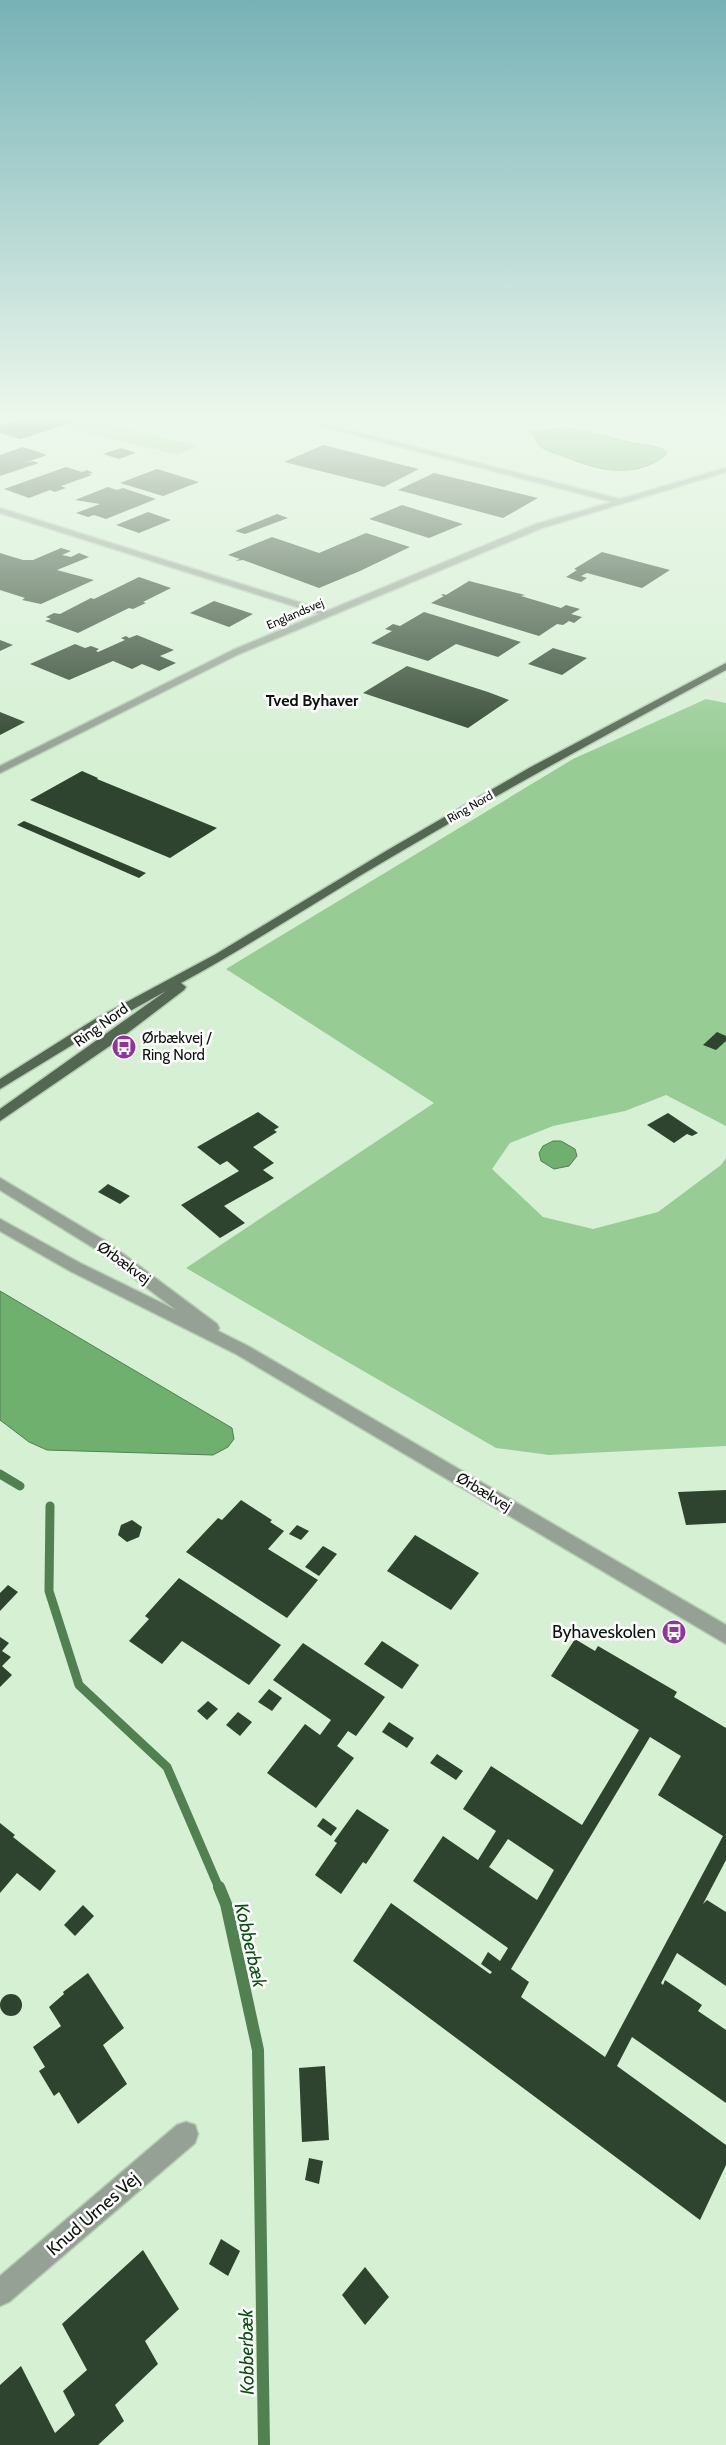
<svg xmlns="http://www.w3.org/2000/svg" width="726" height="2445" font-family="Cabin,sans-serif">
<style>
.green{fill:#97cc95}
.water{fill:#6fb06e;stroke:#518150}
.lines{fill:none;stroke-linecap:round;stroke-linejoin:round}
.stream-far1{stroke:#518150;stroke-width:9}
.stream{stroke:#518150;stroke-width:12}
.building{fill:#2e442e;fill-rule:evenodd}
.minor-casing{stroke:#b6cdb4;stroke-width:3}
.major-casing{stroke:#b6cdb4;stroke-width:3}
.minor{fill:#96a196;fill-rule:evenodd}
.major{fill:#546753;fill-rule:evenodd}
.labels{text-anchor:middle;stroke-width:5;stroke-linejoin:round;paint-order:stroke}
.far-street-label{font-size:12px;fill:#0b140b;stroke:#fff}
.street-label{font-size:15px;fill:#0b140b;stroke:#fff}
.poi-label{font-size:15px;fill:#0b140b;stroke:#fff;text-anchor:start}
.far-district-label{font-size:16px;font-weight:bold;fill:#0b140b;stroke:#fff}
.near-poi-label{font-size:18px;fill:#0b140b;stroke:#fff;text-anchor:end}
.near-street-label{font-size:18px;fill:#0b140b;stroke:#fff}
.near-water-label{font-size:19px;font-style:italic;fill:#085010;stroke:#fff}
</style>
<rect width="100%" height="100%" fill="#d6f0d4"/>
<!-- green -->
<g class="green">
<path d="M 87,418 L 198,446 L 178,455 L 62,427 Z"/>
<path d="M 706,699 L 726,703 L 726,1126 L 666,1095 L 625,1111 L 553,1126 L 510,1143 L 492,1169 L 543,1217 L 593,1229 L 658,1212 L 721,1165 L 726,1158 L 726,1446 L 549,1455 L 496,1448 L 186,1268 L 434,1103 L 226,969 L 573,759 Z"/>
</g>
<!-- water -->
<g class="water">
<path d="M 561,428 C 585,429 605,437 629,442 C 642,445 654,444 666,451 L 666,455 C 634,480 597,470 563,456 C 557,454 550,452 544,449 C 537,445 536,438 531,432 Z"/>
<path d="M 553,1141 L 561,1141 L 575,1149 L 577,1156 L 569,1166 L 554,1169 L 541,1161 L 539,1153 L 543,1146 Z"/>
<path d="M 0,1291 L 232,1428 L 234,1439 L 228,1447 L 213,1455 L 47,1450 L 29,1442 L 0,1420 Z"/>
</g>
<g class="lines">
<!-- stream-far1 -->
<g class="stream-far1">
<path d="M 0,1474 L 20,1486"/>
<path d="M 50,1506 L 49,1591 L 79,1685 L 167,1767 L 219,1888"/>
</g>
<!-- stream -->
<path class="stream" d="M 219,1887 L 226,1904 L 258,2050 L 264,2445"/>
</g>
<!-- building -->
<g class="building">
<path d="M 22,418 L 67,418 L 77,421 L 21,439 L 0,433 L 0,425 Z"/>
<path d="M 323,445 L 419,469 L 384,487 L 284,462 Z"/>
<path d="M 23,447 L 47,455 L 24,463 L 33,461 L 39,463 L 0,476 L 0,455 Z"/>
<path d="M 121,448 L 136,453 L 119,459 L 103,454 Z"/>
<path d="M 66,467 L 82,472 L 87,470 L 93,473 L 88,474 L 92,475 L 61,486 L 66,488 L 55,492 L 50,490 L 29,498 L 4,489 Z"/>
<path d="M 157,469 L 199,482 L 163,496 L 120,483 Z"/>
<path d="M 434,473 L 538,498 L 503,518 L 398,490 Z"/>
<path d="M 108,487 L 117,490 L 123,488 L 156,499 L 106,519 L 94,515 L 88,517 L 76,513 L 100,504 L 75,500 Z"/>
<path d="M 402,505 L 463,524 L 429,538 L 369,519 Z"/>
<path d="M 148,512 L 171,520 L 139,533 L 116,525 Z"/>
<path d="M 277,514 L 288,518 L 245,534 L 235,531 Z"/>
<path d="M 366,533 L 410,547 L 360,571 L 319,588 L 243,560 L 235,561 L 240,559 L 228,555 L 272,537 L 319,553 Z"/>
<path d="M 61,548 L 71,551 L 62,555 L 71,557 L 79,553 L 89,557 L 57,570 L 94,580 L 41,604 L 22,600 L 25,598 L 0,590 L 0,553 L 23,560 L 33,560 Z"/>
<path d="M 602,552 L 670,570 L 642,588 L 587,573 L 581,576 L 587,578 L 581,582 L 566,577 L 577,570 L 574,569 Z"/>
<path d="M 139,577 L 171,588 L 143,602 L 146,603 L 133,609 L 129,608 L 78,633 L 45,621 L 51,619 L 46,617 L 54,613 L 60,614 L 91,598 L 94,599 Z"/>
<path d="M 469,581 L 525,595 L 521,596 L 561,608 L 566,605 L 580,609 L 571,614 L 582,617 L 574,623 L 569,621 L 563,625 L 557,624 L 539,636 L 431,603 L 444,596 L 441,595 L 443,594 L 446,595 Z"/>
<path d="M 214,601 L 253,614 L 229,627 L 190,613 Z"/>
<path d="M 424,612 L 521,642 L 498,657 L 456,644 L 428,661 L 371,643 L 392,631 L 385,629 L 393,624 L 400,626 Z"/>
<path d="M 137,635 L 174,650 L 160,656 L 176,663 L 159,671 L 142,664 L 132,669 L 113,661 L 69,680 L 30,664 L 75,644 L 85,648 L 91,646 L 99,649 L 96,651 L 98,652 L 125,640 L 121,638 L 126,636 L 129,638 Z"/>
<path d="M 0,640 L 13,645 L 0,651 Z"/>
<path d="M 553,648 L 587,658 L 562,675 L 528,664 Z"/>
<path d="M 407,666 L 488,692 L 509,700 L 468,728 L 363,693 Z"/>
<path d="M 0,712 L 25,722 L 0,735 Z"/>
<path d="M 82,771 L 98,778 L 97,779 L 217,828 L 170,858 L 30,800 Z"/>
<path d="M 24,821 L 146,873 L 139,878 L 17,825 Z"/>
<path d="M 717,1032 L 726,1036 L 726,1041 L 716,1050 L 703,1045 Z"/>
<path d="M 258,1112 L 279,1127 L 274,1130 L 277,1132 L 253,1147 L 274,1163 L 263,1170 L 274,1178 L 224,1206 L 245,1223 L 220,1238 L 181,1205 L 239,1171 L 227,1161 L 220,1165 L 197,1147 Z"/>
<path d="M 668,1113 L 698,1133 L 692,1136 L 687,1134 L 674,1143 L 647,1125 Z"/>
<path d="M 108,1184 L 130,1196 L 120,1204 L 98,1192 Z"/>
<path d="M 726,1490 L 726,1523 L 686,1525 L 678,1492 Z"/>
<path d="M 241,1500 L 272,1520 L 270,1522 L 284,1531 L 268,1549 L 318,1580 L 287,1618 L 186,1552 L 218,1518 L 222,1520 Z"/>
<path d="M 132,1520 L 142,1527 L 139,1537 L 127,1542 L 118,1535 L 121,1525 Z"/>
<path d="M 297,1525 L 309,1531 L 301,1540 L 289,1534 Z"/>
<path d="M 415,1535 L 479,1573 L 451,1610 L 387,1571 Z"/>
<path d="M 323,1546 L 337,1554 L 319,1576 L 305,1567 Z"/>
<path d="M 179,1578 L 281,1645 L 249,1685 L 182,1641 L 162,1664 L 129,1641 L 149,1619 L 145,1616 Z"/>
<path d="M 8,1585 L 18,1592 L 0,1611 L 0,1593 Z"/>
<path d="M 0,1637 L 9,1643 L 2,1651 L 11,1657 L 2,1666 L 12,1675 L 0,1687 Z"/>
<path d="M 575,1639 L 595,1651 L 598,1646 L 677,1692 L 674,1697 L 726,1728 L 726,1860 L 703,1904 L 707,1900 L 726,1912 L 726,1986 L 677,1953 L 661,1983 L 663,1985 L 665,1980 L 702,2005 L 698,2011 L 726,2030 L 726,2103 L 632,2037 L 617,2066 L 726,2145 L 726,2165 L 700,2220 L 353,1961 L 391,1903 L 490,1974 L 492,1972 L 481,1964 L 488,1952 L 500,1961 L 508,1948 L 413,1881 L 443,1836 L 478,1860 L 496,1831 L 463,1809 L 491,1766 L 582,1825 L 639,1730 L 551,1676 ZM 650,1737 L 681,1756 L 658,1795 L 723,1836 L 605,2057 L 521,1997 L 529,1982 L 511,1969 ZM 508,1839 L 554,1870 L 537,1900 L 489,1867 Z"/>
<path d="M 382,1641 L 419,1665 L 402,1689 L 364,1664 Z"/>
<path d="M 303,1643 L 385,1697 L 356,1736 L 348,1731 L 337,1746 L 354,1758 L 316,1808 L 267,1773 L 305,1724 L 320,1735 L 331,1720 L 273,1680 Z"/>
<path d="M 269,1689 L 282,1698 L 272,1711 L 258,1702 Z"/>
<path d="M 208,1701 L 218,1709 L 207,1720 L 197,1711 Z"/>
<path d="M 238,1712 L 252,1722 L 240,1736 L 226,1725 Z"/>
<path d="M 389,1722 L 414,1738 L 407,1748 L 382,1732 Z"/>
<path d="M 437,1754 L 463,1771 L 456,1780 L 430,1763 Z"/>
<path d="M 357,1809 L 389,1830 L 366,1864 L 363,1862 L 341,1894 L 315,1875 L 337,1843 L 334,1841 Z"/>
<path d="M 323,1818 L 337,1828 L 331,1836 L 317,1826 Z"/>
<path d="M 0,1823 L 15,1835 L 13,1837 L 56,1871 L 40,1891 L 17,1873 L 0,1893 Z"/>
<path d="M 83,1905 L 94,1916 L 75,1936 L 64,1925 Z"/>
<path d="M 88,1973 L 124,2028 L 103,2045 L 127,2084 L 78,2124 L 59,2092 L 54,2096 L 39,2071 L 45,2067 L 33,2047 L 61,2026 L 49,2007 L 64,1994 L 63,1992 Z"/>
<circle cx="11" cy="2005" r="11"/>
<path d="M 325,2066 L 329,2140 L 302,2142 L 299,2068 Z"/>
<path d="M 309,2158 L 323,2161 L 319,2184 L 305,2180 Z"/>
<path d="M 221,2239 L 240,2251 L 228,2276 L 209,2264 Z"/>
<path d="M 143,2250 L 179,2309 L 145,2341 L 158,2364 L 115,2405 L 124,2421 L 98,2445 L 0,2445 L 0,2385 L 21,2366 L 55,2433 L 75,2415 L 63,2391 L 87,2370 L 62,2324 Z"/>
<path d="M 365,2267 L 389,2297 L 365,2325 L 342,2295 Z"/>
</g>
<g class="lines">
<defs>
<g id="minor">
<path d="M 289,418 L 301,418 L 620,499 L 726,468 L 726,472 L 542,528 L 239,654 L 0,773 L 0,766 L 233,650 L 319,614 L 0,513 L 0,508 L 327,611 L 536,524 L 612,502 Z"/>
<path d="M 0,1178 L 107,1242 L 217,1324 L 219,1328 L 218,1331 L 248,1346 L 726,1625 L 726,1644 L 236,1354 L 70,1271 L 0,1231 L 0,1219 L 80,1263 L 176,1310 L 97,1250 L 0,1190 Z"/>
<path d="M 186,2122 L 195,2125 L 198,2134 L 195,2143 L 9,2302 L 0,2306 L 0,2276 L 177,2125 Z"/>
</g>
<path id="major" d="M 726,663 L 726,670 C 615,730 504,790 395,855 C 323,897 254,943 181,983 L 186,987 L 184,990 L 117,1041 L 0,1121 L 0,1109 L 166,991 L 105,1025 L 0,1089 L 0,1079 L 95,1019 L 216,954 L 386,851 L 529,768 Z"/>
</defs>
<!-- minor casing -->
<use href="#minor" class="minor-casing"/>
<!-- major casing -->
<use href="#major" class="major-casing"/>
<!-- minor -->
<use href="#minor" class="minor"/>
<!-- major -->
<use href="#major" class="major"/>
</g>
<!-- sky -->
<linearGradient id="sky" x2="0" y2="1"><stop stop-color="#77b2b7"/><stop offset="0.55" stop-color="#edf8ec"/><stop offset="1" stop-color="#edf8ec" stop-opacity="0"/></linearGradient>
<rect width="726" height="760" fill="url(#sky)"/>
<!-- icons -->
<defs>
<symbol id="bus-disc" viewBox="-11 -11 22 22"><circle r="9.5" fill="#93349d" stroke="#fff"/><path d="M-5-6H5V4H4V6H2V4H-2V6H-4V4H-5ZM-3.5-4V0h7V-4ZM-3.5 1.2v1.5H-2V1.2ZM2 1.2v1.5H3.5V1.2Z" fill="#fff"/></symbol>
</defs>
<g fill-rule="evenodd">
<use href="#bus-disc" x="110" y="1033" width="28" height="28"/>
<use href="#bus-disc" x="660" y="1618" width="28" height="28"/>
</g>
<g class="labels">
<!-- far-street labels -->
<g class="far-street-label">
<text transform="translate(295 614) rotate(-23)" y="4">Englandsvej</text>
<text transform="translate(470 807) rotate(-30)" y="4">Ring Nord</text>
</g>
<!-- street labels -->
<g class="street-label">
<text transform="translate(101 1025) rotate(-36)" y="5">Ring Nord</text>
<text transform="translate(124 1263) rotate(36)" y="5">Ørbækvej</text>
<text transform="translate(484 1492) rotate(31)" y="5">Ørbækvej</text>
</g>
<!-- poi labels -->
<g class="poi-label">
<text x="142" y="1043">Ørbækvej /<tspan x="142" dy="17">Ring Nord</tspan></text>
</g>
<!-- far-district labels -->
<g class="far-district-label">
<text x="312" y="706">Tved Byhaver</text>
</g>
<!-- near-poi labels -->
<g class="near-poi-label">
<text x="656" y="1638">Byhaveskolen</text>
</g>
<!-- near-street labels -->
<g class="near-street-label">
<text transform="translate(93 2214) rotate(-41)" y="6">Knud Urnes Vej</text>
</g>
<!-- near-water labels -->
<g class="near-water-label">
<text transform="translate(251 1945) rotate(77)" y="7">Kobberbæk</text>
<text transform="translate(246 2352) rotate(-91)" y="7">Kobberbæk</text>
</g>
</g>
</svg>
